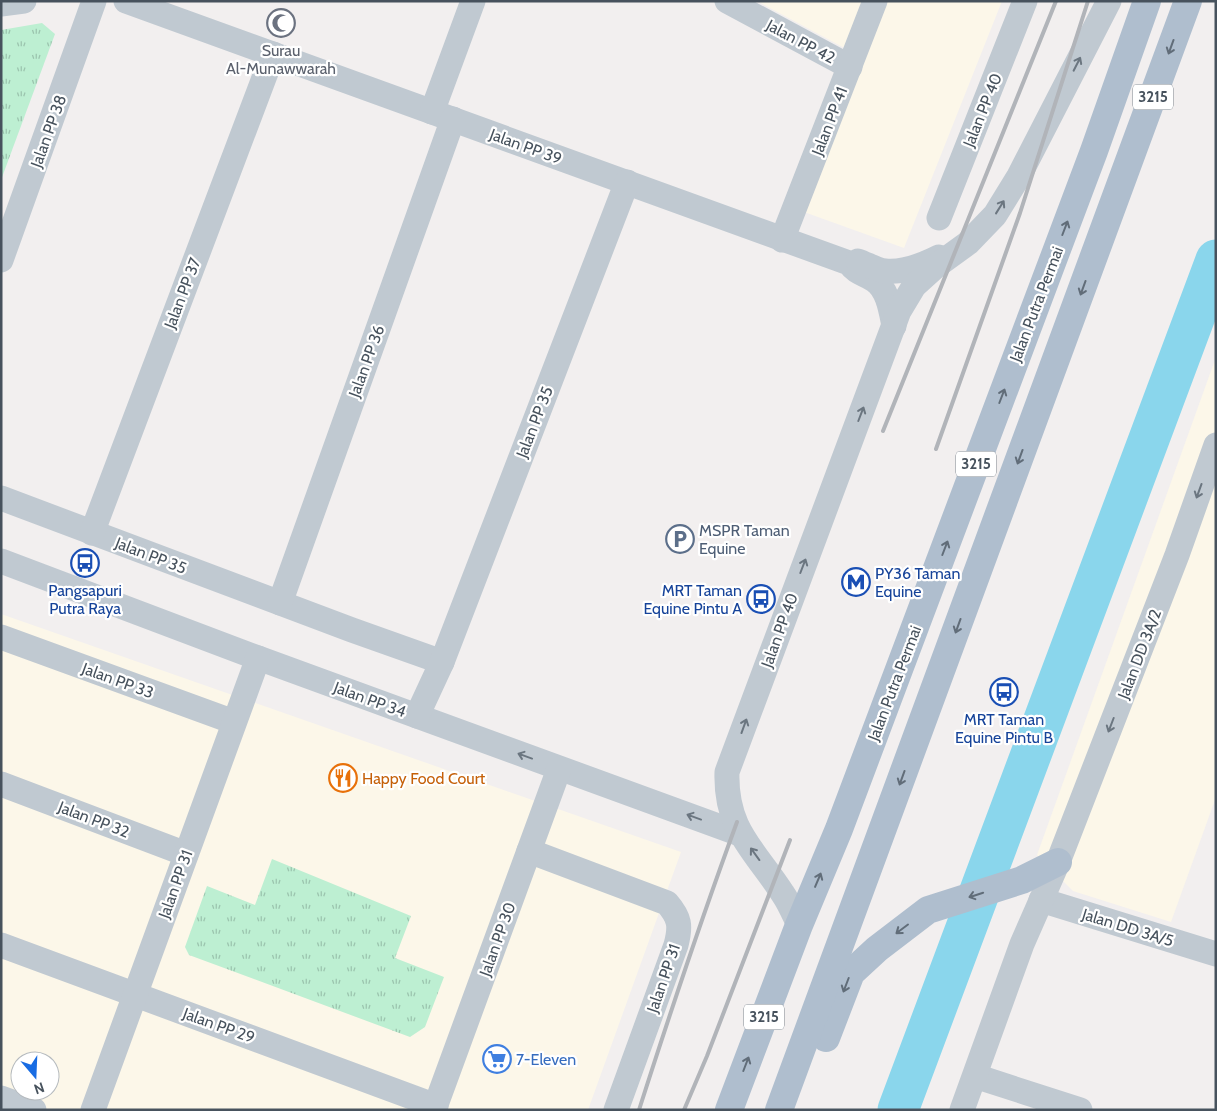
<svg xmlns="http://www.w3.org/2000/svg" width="1217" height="1111" font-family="Cabin,sans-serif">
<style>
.commercial{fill:#fcf7e9;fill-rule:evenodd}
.grass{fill:url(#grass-tufts)}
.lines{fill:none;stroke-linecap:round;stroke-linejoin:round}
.river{stroke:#8ad6ec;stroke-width:41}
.street{stroke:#c0c9d1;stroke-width:25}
.primary{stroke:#afbece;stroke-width:28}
.rail{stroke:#b1b4b9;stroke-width:4}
.oneway{stroke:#616d79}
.oneway2{stroke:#6b7680}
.labels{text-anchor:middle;stroke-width:4.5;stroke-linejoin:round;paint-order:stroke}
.shield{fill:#fff;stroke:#7e868e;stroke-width:1}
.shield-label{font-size:15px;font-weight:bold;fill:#47525d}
.street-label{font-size:16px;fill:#47525d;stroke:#fff}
.worship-label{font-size:16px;fill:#5b616d;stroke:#fff}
.service-label{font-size:16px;fill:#4e5e75;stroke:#fff;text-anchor:start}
.transit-label{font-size:16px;fill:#164399;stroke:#fff}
.food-label{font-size:16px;fill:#c56008;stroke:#fff;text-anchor:start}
.shop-label{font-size:16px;fill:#366cbe;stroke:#fff;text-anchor:start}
</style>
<defs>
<pattern id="grass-tufts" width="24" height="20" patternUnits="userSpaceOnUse" patternTransform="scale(1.25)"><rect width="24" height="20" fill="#bdefd2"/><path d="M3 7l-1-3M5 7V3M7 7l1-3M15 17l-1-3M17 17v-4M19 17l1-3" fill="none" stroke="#9bc4ae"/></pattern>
</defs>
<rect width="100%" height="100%" fill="#f2efef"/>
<!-- commercial -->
<g class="commercial">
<path d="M 757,1 L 1002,1 L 904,248 L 804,212 L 865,59 Z"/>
<path d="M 1216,357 L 1216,797 L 1171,922 L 1073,891 L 1037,855 Z"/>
<path d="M 1,614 L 681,852 L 588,1110 L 1,1110 ZM 20,1061 L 50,1061 L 50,1091 L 20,1091 Z"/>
</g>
<!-- grass -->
<g class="grass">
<path d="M 42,23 L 55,34 L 1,180 L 1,30 Z"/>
<path d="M 272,859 L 411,916 L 395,958 L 444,977 L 425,1027 L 410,1037 L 189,955 L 185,947 L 207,886 L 255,905 Z"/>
</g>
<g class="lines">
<!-- river -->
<path class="river" d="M 898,1110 L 1216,260"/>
<!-- street -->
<g class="street">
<path d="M 126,1 L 849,263 C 857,274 864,273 874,280 C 888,289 891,311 894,326"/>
<path d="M 727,1 L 850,67"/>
<path d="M 1,4 L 24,1"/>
<path d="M 432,112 L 473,1"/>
<path d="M 939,218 L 1025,1"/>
<path d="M 782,240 L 875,1"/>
<path d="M 1,260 L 94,1"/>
<path d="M 858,261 C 867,264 876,270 885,271 C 903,273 923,265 939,257"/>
<path d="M 1,498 L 352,630 L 442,662"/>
<path d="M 92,533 L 273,54"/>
<path d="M 1,561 L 258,658 L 740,834"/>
<path d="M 280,603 L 453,119"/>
<path d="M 1,637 L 234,722"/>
<path d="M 417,716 L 442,662 L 627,182"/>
<path d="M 1,784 L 186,854"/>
<path d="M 529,851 L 667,903 C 680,918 681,926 676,945 L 616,1110"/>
<path d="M 1041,900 L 1216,954"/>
<path d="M 799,925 C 794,915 790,904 783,894 C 755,850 725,830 727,772 L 899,311 L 914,286 L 935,267 L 968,243 L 995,215 L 1019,176 L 1109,1"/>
<path d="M 1,945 L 436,1106"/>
<path d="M 975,1076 L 1080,1110"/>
<path d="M 1,1098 L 34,1110"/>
<path d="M 93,1110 L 258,658"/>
<path d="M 434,1110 L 559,769"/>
<path d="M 962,1110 L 1022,944 L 1058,862 L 1177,555 L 1216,445"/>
</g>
<!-- primary -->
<g class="primary">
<path d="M 826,1038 L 851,973 L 877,949 L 928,910 L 1022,880 L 1058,862"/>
<path d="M 729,1110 L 799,925 L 839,829 L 1094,151 L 1147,1"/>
<path d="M 779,1110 L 1188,1"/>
</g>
<!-- rail -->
<g class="rail">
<path d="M 883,431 L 1056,1"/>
<path d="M 936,449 L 1020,213 L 1088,1"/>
<path d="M 639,1110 C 670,1013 702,917 737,822"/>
<path d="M 684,1110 L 707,1056 L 790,840"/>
</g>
</g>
<!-- one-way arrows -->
<defs><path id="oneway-shaft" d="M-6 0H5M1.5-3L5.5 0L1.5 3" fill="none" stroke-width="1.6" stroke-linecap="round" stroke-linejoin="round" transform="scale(1.25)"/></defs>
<g class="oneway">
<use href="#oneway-shaft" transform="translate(1171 47) rotate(110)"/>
<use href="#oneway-shaft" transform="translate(1065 228) rotate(-69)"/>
<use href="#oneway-shaft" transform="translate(1083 288) rotate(110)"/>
<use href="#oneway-shaft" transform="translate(1002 396) rotate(-69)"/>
<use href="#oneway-shaft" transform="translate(1020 457) rotate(110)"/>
<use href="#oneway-shaft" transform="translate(945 548) rotate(-69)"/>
<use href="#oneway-shaft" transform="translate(958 626) rotate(110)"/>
<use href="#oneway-shaft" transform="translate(902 778) rotate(110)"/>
<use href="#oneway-shaft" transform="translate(818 880) rotate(-67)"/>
<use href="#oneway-shaft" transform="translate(976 895) rotate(162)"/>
<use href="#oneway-shaft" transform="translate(902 929) rotate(143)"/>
<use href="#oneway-shaft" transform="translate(846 985) rotate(111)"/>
<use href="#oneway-shaft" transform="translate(746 1064) rotate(-69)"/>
</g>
<g class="oneway2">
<use href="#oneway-shaft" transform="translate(1077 64) rotate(-63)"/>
<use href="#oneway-shaft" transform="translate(1000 207) rotate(-58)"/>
<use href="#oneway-shaft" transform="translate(861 414) rotate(-69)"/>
<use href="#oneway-shaft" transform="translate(1199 491) rotate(110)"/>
<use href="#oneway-shaft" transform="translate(803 566) rotate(-69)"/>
<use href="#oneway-shaft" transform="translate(1111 725) rotate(111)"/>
<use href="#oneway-shaft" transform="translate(744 726) rotate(-70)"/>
<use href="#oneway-shaft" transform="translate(525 756) rotate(-160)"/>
<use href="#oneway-shaft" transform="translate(694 817) rotate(-160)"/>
<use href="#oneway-shaft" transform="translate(755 854) rotate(-126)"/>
</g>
<!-- icons -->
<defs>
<symbol id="mosque-ring" viewBox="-11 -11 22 22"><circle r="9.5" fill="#fff" stroke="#6b7280" stroke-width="1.5"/><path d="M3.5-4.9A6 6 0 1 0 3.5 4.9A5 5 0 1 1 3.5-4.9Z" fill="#6b7280"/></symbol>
<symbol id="parking-ring" viewBox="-11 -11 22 22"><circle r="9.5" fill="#fff" stroke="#5c6f8a" stroke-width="1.5"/><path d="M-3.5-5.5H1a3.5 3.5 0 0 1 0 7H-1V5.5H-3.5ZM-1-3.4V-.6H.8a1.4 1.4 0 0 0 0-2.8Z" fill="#5c6f8a"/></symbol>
<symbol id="bus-ring" viewBox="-11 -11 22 22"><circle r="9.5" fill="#fff" stroke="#1a4fb4" stroke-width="1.5"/><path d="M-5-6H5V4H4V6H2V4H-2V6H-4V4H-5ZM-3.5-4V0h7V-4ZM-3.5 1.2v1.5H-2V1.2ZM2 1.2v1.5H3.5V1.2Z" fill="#1a4fb4"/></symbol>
<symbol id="metro-ring" viewBox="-11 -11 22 22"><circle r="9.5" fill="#fff" stroke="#1a4fb4" stroke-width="1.5"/><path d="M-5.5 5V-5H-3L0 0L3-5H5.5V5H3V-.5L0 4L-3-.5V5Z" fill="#1a4fb4"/></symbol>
<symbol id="restaurant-ring" viewBox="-11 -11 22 22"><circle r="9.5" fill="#fff" stroke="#e8710a" stroke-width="1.5"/><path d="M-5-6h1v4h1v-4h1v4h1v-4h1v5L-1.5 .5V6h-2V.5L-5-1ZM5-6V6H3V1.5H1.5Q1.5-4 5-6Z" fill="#e8710a"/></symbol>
<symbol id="supermarket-ring" viewBox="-11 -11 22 22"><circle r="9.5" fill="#fff" stroke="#3f7fe0" stroke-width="1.5"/><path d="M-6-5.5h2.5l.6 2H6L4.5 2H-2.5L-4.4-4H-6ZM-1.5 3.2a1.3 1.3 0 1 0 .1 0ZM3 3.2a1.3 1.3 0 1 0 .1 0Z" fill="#3f7fe0"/></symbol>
</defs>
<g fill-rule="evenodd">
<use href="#mosque-ring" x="265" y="7" width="32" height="32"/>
<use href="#parking-ring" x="664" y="523" width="32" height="32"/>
<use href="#bus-ring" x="69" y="547" width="32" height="32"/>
<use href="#metro-ring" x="840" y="566" width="32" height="32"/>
<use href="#bus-ring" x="745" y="583" width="32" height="32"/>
<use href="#bus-ring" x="988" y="676" width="32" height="32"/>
<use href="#restaurant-ring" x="327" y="762" width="32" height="32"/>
<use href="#supermarket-ring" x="481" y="1043" width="32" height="32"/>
</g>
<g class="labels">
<!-- shield labels -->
<g class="shield">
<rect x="1133" y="84.5" width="40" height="25" rx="4"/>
<rect x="956" y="451.5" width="40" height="25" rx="4"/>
<rect x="744" y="1004.5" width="40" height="25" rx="4"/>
</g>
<g class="shield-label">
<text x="1153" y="102">3215</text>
<text x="976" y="469">3215</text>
<text x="764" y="1022">3215</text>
</g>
<!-- street labels -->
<g class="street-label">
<text transform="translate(801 41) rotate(28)" y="6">Jalan PP 42</text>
<text transform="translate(982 110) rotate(-68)" y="6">Jalan PP 40</text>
<text transform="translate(829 121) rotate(-69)" y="6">Jalan PP 41</text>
<text transform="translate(48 131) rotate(-70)" y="6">Jalan PP 38</text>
<text transform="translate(526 146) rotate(20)" y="6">Jalan PP 39</text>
<text transform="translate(182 293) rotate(-69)" y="6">Jalan PP 37</text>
<text transform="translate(1036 304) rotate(-69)" y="6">Jalan Putra Permai</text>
<text transform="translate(366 361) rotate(-70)" y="6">Jalan PP 36</text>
<text transform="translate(534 422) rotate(-69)" y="6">Jalan PP 35</text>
<text transform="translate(151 555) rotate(21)" y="6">Jalan PP 35</text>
<text transform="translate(779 630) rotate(-70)" y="6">Jalan PP 40</text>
<text transform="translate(1139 654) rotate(-69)" y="6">Jalan DD 3A/2</text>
<text transform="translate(118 680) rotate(20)" y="6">Jalan PP 33</text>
<text transform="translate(894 683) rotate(-69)" y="6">Jalan Putra Permai</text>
<text transform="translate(370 699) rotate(20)" y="6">Jalan PP 34</text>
<text transform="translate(94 819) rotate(21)" y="6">Jalan PP 32</text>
<text transform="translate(175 884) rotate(-70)" y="6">Jalan PP 31</text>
<text transform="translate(1128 927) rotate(17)" y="6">Jalan DD 3A/5</text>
<text transform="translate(497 939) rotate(-70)" y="6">Jalan PP 30</text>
<text transform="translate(663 978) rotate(-71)" y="6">Jalan PP 31</text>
<text transform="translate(219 1025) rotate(20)" y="6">Jalan PP 29</text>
</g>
<!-- worship labels -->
<g class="worship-label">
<text x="281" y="56">Surau<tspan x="281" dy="18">Al-Munawwarah</tspan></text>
</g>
<!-- service labels -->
<g class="service-label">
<text x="699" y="536">MSPR Taman<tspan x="699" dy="18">Equine</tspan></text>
</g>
<!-- transit labels -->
<g class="transit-label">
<text x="875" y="579" text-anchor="start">PY36 Taman<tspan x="875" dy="18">Equine</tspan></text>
<text x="85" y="596">Pangsapuri<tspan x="85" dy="18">Putra Raya</tspan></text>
<text x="742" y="596" text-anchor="end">MRT Taman<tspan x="742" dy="18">Equine Pintu A</tspan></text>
<text x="1004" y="725">MRT Taman<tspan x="1004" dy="18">Equine Pintu B</tspan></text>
</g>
<!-- food labels -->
<g class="food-label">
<text x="362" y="784">Happy Food Court</text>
</g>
<!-- shop labels -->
<g class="shop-label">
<text x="516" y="1065">7-Eleven</text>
</g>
</g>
<!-- border -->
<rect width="1217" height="1111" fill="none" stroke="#47525d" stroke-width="5"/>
<!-- north arrow -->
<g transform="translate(35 1076) rotate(161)"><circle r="24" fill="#ffffff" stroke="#b5babe"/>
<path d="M0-4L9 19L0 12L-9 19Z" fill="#186ce3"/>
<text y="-8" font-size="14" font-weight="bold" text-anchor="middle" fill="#47525d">N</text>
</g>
</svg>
